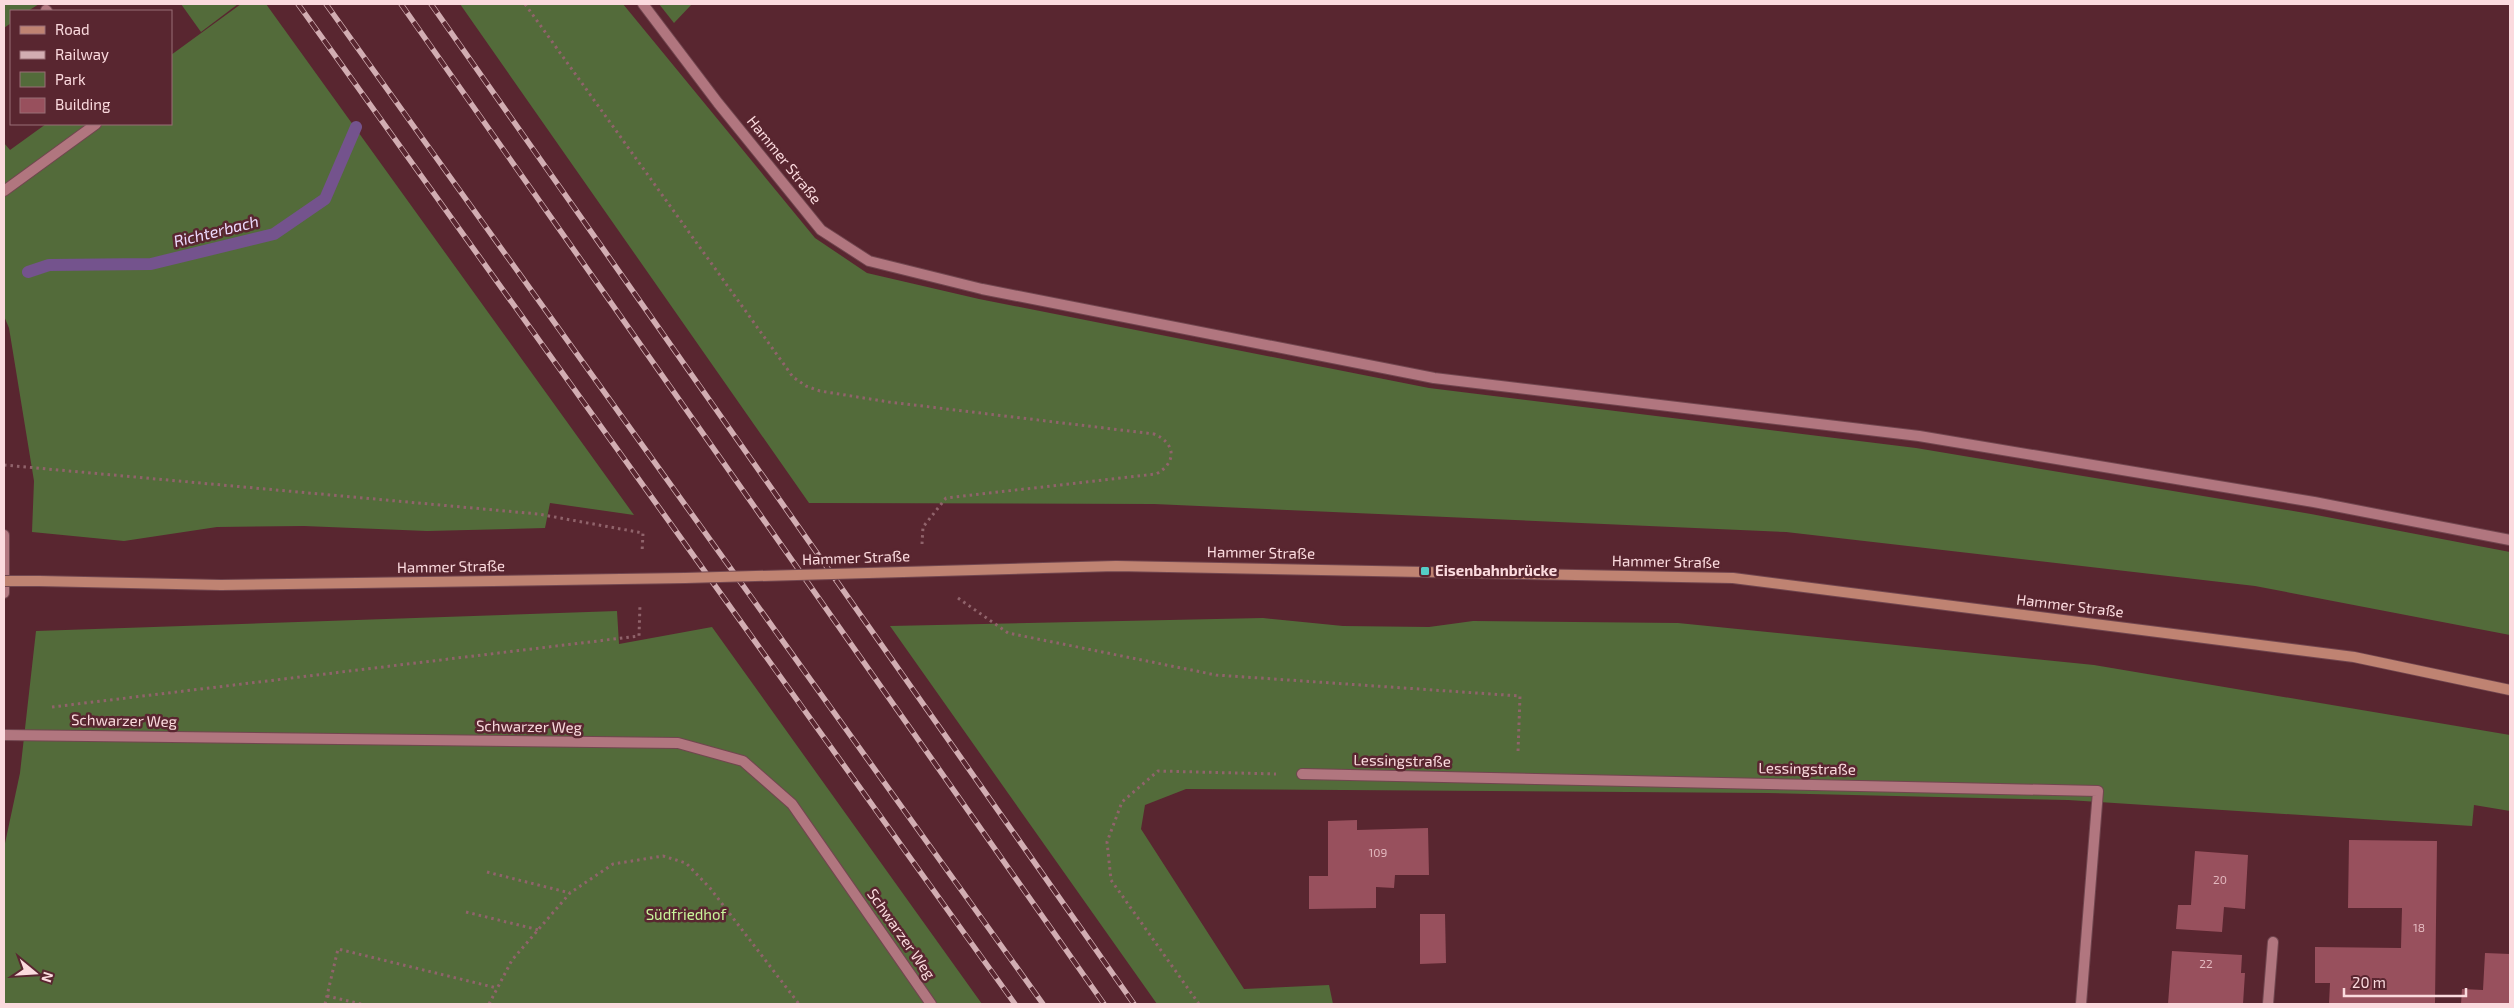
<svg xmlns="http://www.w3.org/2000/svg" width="2514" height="1008" font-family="'Exo 2',sans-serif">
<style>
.green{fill:#536b3a}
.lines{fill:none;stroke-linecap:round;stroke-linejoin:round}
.stream{stroke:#74538d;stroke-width:12}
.building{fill:#98505d}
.service-casing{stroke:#71464f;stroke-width:12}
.minor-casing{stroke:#71464f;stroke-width:12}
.secondary-casing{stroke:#71464f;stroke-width:12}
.path{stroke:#90636b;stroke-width:3;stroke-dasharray:2.5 4;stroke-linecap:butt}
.service{stroke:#b1767f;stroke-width:10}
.minor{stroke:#b1767f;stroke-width:10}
.secondary{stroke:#bf8372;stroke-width:10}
.rail-casing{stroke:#d2adb2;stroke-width:5.5}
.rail{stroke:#592630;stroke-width:4;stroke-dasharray:11;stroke-linecap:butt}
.secondary-bridge-casing{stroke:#71464f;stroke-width:12;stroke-linecap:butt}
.secondary-bridge{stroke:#bf8372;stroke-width:10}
.poi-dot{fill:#54cdc6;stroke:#592630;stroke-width:2}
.labels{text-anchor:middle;stroke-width:5;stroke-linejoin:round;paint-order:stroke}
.number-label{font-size:12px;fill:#e2b8be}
.street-label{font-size:15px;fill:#fbdade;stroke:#592630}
.poi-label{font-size:15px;font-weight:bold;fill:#fbdade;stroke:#592630;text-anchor:start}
.park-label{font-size:15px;fill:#c9f59a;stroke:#592630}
.water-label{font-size:16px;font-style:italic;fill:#eddafd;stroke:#592630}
</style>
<rect width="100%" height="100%" fill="#592630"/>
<!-- green -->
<g class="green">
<path d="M 4,4 L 39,4 L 28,11 L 11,11 L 11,23 L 4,28 Z"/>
<path d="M 181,4 L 238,4 L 201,32 Z"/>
<path d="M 241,4 L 266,4 L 634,515 L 550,503 L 545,528 L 427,531 L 304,526 L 217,527 L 124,541 L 32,532 L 34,481 L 9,328 L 4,316 L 4,143 L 10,150 L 46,124 L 171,124 L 171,55 Z"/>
<path d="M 460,4 L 623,4 L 815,238 L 867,273 L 979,299 L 1429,388 L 1916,448 L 2311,514 L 2510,552 L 2510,635 L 2255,586 L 1786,532 L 1154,504 L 809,503 Z"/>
<path d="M 659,4 L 692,4 L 674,23 Z"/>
<path d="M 617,611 L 619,644 L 712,627 L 982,1004 L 4,1004 L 4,848 L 20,773 L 36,631 Z"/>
<path d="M 1263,618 L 1343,626 L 1429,627 L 1473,621 L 1678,623 L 2094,665 L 2510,735 L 2510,811 L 2474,805 L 2472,826 L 2068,800 L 1767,793 L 1186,789 L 1145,805 L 1141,829 L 1244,989 L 1329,985 L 1333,1004 L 1157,1004 L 890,626 Z"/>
</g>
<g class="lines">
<!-- stream -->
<path class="stream" d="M 28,272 L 49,265 L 151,264 L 274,234 L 325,199 L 356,127"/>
</g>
<!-- building -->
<g class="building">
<path d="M 1357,820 L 1357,830 L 1428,828 L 1429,875 L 1395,875 L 1394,888 L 1376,887 L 1376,908 L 1309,909 L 1309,876 L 1328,876 L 1328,821 Z"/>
<path d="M 2349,840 L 2437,841 L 2435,1003 L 2329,1004 L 2330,983 L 2315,983 L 2315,947 L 2401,948 L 2402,908 L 2348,908 Z"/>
<path d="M 2195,851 L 2248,855 L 2245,909 L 2224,907 L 2222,932 L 2176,929 L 2178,905 L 2191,905 Z"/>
<path d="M 1420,914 L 1445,914 L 1446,963 L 1420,964 Z"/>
<path d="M 2172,951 L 2242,955 L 2241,973 L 2245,973 L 2243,1004 L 2168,1004 Z"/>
<path d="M 2485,953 L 2510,954 L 2510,1004 L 2461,1004 L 2462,989 L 2483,990 Z"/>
</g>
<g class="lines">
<defs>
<g id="service">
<path d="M 643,4 L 718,103 L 821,230 L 869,261 L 982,289 L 1434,378 L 1919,436 L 2314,502 L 2510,540"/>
<path d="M 46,10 L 47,11"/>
<path d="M 4,191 L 96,124"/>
<path d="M 4,735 L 678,743 L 743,761 L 792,804 L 931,1004"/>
</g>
<g id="minor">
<path d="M 4,535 L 4,593"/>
<path d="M 1302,774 L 2098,791 L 2081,1004"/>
<path d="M 2268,1004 L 2273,942"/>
</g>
<g id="secondary">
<path d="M 868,573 L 1116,566 L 1733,578 L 2354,657 L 2510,690"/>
<path d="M 39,581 L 221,585 L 685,578"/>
</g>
</defs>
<!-- service casing -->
<use href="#service" class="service-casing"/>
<!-- minor casing -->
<use href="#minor" class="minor-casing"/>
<!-- secondary casing -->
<use href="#secondary" class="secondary-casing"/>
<!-- path -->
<g class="path">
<path d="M 525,4 L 793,377 L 806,386 L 820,391 L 889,402 L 1154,434 C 1176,443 1177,463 1156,474 L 946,498 L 923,527 L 922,544"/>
<path d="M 4,465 L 538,514 L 643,533 L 642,553"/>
<path d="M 958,598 L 1008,633 L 1216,675 L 1520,696 L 1518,752"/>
<path d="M 52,707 L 639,636 L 640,604"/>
<path d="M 487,872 L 570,893"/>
<path d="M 466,912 L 539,930"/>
<path d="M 327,996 L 361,1004"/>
<path d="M 325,1004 L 338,949 L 497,988"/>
<path d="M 489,1004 L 512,960 L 570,893 L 613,864 L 663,856 L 686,863 L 710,888 L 799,1004"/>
<path d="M 1199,1004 L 1111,880 L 1107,842 L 1122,802 L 1158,771 L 1276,774"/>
</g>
<!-- service -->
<use href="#service" class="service"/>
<!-- minor -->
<use href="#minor" class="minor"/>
<!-- secondary -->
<use href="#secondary" class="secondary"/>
<defs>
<g id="rail">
<path d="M 298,4 L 1015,1004"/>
<path d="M 326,4 L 1043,1004"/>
<path d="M 401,4 L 1104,1004"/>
<path d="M 431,4 L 1134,1004"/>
</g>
</defs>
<!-- rail casing -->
<use href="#rail" class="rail-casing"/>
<!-- rail -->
<use href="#rail" class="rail"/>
<defs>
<g id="secondary-bridge">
<path d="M 685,578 L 868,573"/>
<path d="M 4,581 L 39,581"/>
</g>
</defs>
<!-- secondary-bridge casing -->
<use href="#secondary-bridge" class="secondary-bridge-casing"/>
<!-- secondary-bridge -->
<use href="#secondary-bridge" class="secondary-bridge"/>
</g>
<!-- markers -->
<rect class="poi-dot" x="1420" y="566" width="10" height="10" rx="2.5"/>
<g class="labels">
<!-- number labels -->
<g class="number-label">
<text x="1378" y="857">109</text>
<text x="2220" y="884">20</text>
<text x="2419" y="932">18</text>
<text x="2206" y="968">22</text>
</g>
<!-- street labels -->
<g class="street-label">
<text transform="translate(784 160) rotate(51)" y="5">Hammer Straße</text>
<text transform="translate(1261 553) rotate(1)" y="5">Hammer Straße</text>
<text transform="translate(856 558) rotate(-2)" y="5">Hammer Straße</text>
<text transform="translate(1666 562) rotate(1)" y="5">Hammer Straße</text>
<text transform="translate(451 567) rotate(-1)" y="5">Hammer Straße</text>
<text transform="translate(2070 606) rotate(7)" y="5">Hammer Straße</text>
<text transform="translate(124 721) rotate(1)" y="5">Schwarzer Weg</text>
<text transform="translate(529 727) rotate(1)" y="5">Schwarzer Weg</text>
<text transform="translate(1402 761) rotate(1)" y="5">Lessingstraße</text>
<text transform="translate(1807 769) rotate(1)" y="5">Lessingstraße</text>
<text transform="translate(901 934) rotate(55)" y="5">Schwarzer Weg</text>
</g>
<!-- poi labels -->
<g class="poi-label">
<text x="1435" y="576">Eisenbahnbrücke</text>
</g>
<!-- park labels -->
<g class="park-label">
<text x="686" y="920">Südfriedhof</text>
</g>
<!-- water labels -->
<g class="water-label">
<text transform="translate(216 231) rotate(-14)" y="6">Richterbach</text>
</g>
</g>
<!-- border -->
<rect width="2514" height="1008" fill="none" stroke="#fbdade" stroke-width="10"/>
<!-- legend -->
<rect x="10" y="10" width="162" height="115" fill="#592630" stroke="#9a6e76"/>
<rect x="20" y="26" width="25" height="8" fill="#bf8372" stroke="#9a6e76"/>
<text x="55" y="35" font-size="15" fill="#fbdade">Road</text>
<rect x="20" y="51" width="25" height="8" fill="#d2adb2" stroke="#9a6e76"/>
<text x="55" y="60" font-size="15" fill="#fbdade">Railway</text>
<rect x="20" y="72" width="25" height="15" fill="#536b3a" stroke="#9a6e76"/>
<text x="55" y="85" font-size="15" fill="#fbdade">Park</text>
<rect x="20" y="98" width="25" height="15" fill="#98505d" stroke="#9a6e76"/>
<text x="55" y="110" font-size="15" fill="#fbdade">Building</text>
<!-- north arrow -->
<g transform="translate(35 973) rotate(108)" stroke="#592630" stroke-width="4" paint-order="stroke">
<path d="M0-4L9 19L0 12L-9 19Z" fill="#fbdade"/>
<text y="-8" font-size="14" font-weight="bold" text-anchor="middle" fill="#fbdade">N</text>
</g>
<!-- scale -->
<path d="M2344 988v8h122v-8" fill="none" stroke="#fbdade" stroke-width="2.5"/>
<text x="2352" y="988" font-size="15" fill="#fbdade" stroke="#592630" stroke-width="4" paint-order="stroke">20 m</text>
</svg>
